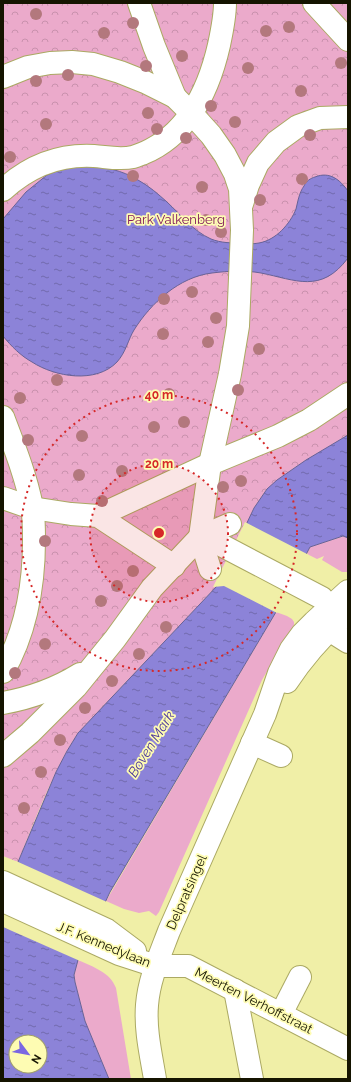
<svg xmlns="http://www.w3.org/2000/svg" width="351" height="1082" font-family="Raleway,sans-serif">
<style>
.grass{fill:#ebaacb}
.park{fill:url(#park-crowns)}
.water{fill:url(#water-ripples);stroke:#686297;fill-rule:evenodd}
.pier{fill:#f0efa7}
.lines{fill:none;stroke-linecap:round;stroke-linejoin:round}
.minor-casing{stroke:#aba963;stroke-width:24}
.minor{stroke:#fff;stroke-width:22}
.tree{fill:#b3787d}
.ring{fill:none;stroke:#d62828;stroke-width:2;stroke-dasharray:2 4}
.labels{text-anchor:middle;stroke-width:3.5;stroke-linejoin:round;paint-order:stroke}
.park-label{font-size:13px;fill:#81175b;stroke:#fefcb3}
.street-label{font-size:13px;fill:#151400;stroke:#fefcb3}
.water-label{font-size:14px;font-style:italic;fill:#4d399d;stroke:#fefcb3}
.centre{fill:#d62828;stroke:#fefcb3;stroke-width:2}
.ring-label{font-size:12px;text-anchor:middle;font-weight:bold;fill:#d62828;stroke:#fefcb3;stroke-width:3.5;stroke-linejoin:round;paint-order:stroke}
</style>
<defs>
<pattern id="park-crowns" width="20" height="18" patternUnits="userSpaceOnUse"><rect width="20" height="18" fill="#ebaacb"/><path d="M2 6a3 3 0 1 1 6 0M12 15a3 3 0 1 1 6 0" fill="none" stroke="#c991ad"/></pattern>
<pattern id="water-ripples" width="26" height="14" patternUnits="userSpaceOnUse"><rect width="26" height="14" fill="#8c83d8"/><path d="M2 4q2-2 4 0t4 0M15 11q2-2 4 0t4 0" fill="none" stroke="#716aad"/></pattern>
</defs>
<rect width="100%" height="100%" fill="#f0efa7"/>
<!-- grass -->
<g class="grass">
<path d="M 344,536 L 348,538 L 348,572 L 342,572 L 322,560 L 324,556 L 317,559 L 307,554 L 310,547 Z"/>
<path d="M 276,612 L 287,616 L 292,619 L 294,622 L 294,625 L 262,680 L 159,912 L 156,916 L 149,911 L 139,913 L 124,909 L 106,901 Z"/>
<path d="M 78,960 C 93,967 110,972 116,988 L 131,1079 L 109,1079 L 85,1021 L 75,982 L 74,975 Z"/>
</g>
<!-- park -->
<path class="park" d="M 3,3 L 348,3 L 348,435 L 294,468 L 267,489 L 254,508 L 217,586 L 78,733 C 52,773 36,818 18,862 L 3,856 Z"/>
<!-- water -->
<g class="water">
<path d="M 86,165 C 104,167 122,170 138,180 C 149,186 158,194 167,202 C 181,215 193,231 211,239 C 221,243 231,243 241,243 C 247,244 254,244 259,243 C 276,240 290,224 296,209 C 298,201 299,193 304,186 C 306,181 311,178 315,177 C 330,171 340,180 348,191 L 348,258 C 321,294 296,280 261,273 C 245,270 228,271 212,273 C 179,277 151,303 134,330 C 128,340 126,352 117,362 C 96,384 55,377 32,362 C 21,356 11,346 3,336 L 3,219 L 26,192 L 47,175 L 59,170 Z"/>
<path d="M 348,435 L 348,538 L 343,536 L 310,547 L 276,612 L 110,892 L 78,960 L 74,975 L 75,982 L 85,1021 L 109,1079 L 3,1079 L 3,903 L 18,862 L 56,772 L 67,751 L 78,733 L 217,586 L 254,508 L 267,489 L 277,480 L 306,460 ZM 16,1042 L 40,1042 L 40,1066 L 16,1066 Z"/>
</g>
<!-- pier -->
<g class="pier">
<path d="M 245,522 L 309,555 L 277,613 L 224,586 L 213,587 Z"/>
<path d="M 16,861 L 107,902 L 80,961 L 3,927 L 3,897 Z"/>
</g>
<g class="lines">
<defs>
<g id="minor">
<path d="M 139,3 L 154,46 L 175,97"/>
<path d="M 314,3 L 348,40"/>
<path d="M 3,77 L 28,67 L 50,63 L 72,62 L 93,64 L 120,72 L 145,82 L 175,97 L 192,114 L 211,135 L 225,155 L 235,174 L 240,189 L 242,230 L 238,326 L 230,374 L 210,464 L 200,537 L 210,569"/>
<path d="M 3,190 C 29,166 58,154 94,156 C 107,157 120,160 133,157 C 137,156 141,154 144,153 C 188,134 209,89 219,45 C 222,31 225,17 225,3"/>
<path d="M 242,204 L 248,185 L 258,163 L 276,142 L 298,126 L 320,118 L 348,117"/>
<path d="M 3,417 C 14,446 26,476 32,507 C 34,517 34,529 34,540 C 34,586 26,632 3,672"/>
<path d="M 3,498 L 32,508 L 71,514 L 98,516 L 174,566"/>
<path d="M 98,516 L 210,464 L 278,436 L 309,420 L 348,394"/>
<path d="M 200,537 L 221,545 L 322,598"/>
<path d="M 329,630 L 348,642"/>
<path d="M 287,682 C 304,656 325,633 348,612"/>
<path d="M 3,703 C 30,698 56,689 80,674"/>
<path d="M 252,743 L 281,756"/>
<path d="M 3,756 L 30,733 L 76,687 L 115,639 L 152,588 L 200,537 L 230,524"/>
<path d="M 3,882 L 107,930 L 135,951"/>
<path d="M 3,901 L 119,954 L 156,966 L 188,966 L 348,1049"/>
<path d="M 235,990 L 252,1079"/>
<path d="M 281,1014 L 300,977"/>
<path d="M 155,1079 C 151,1055 145,1030 147,1005 C 149,979 160,955 169,931 L 265,714 L 279,673 L 291,649 L 302,634 L 314,622 L 348,591"/>
</g>
</defs>
<!-- minor casing -->
<use href="#minor" class="minor-casing"/>
<!-- minor -->
<use href="#minor" class="minor"/>
</g>
<!-- trees -->
<g class="tree">
<circle cx="36" cy="14" r="6"/>
<circle cx="133" cy="23" r="6"/>
<circle cx="289" cy="27" r="6"/>
<circle cx="266" cy="31" r="6"/>
<circle cx="104" cy="33" r="6"/>
<circle cx="182" cy="56" r="6"/>
<circle cx="341" cy="63" r="6"/>
<circle cx="146" cy="66" r="6"/>
<circle cx="248" cy="68" r="6"/>
<circle cx="68" cy="75" r="6"/>
<circle cx="36" cy="81" r="6"/>
<circle cx="301" cy="91" r="6"/>
<circle cx="211" cy="106" r="6"/>
<circle cx="148" cy="113" r="6"/>
<circle cx="235" cy="122" r="6"/>
<circle cx="46" cy="124" r="6"/>
<circle cx="157" cy="129" r="6"/>
<circle cx="310" cy="135" r="6"/>
<circle cx="186" cy="138" r="6"/>
<circle cx="10" cy="157" r="6"/>
<circle cx="133" cy="176" r="6"/>
<circle cx="302" cy="179" r="6"/>
<circle cx="202" cy="187" r="6"/>
<circle cx="260" cy="200" r="6"/>
<circle cx="206" cy="220" r="6"/>
<circle cx="221" cy="232" r="6"/>
<circle cx="192" cy="292" r="6"/>
<circle cx="164" cy="299" r="6"/>
<circle cx="216" cy="318" r="6"/>
<circle cx="163" cy="334" r="6"/>
<circle cx="208" cy="342" r="6"/>
<circle cx="259" cy="349" r="6"/>
<circle cx="57" cy="380" r="6"/>
<circle cx="238" cy="390" r="6"/>
<circle cx="169" cy="394" r="6"/>
<circle cx="20" cy="398" r="6"/>
<circle cx="184" cy="422" r="6"/>
<circle cx="154" cy="427" r="6"/>
<circle cx="82" cy="436" r="6"/>
<circle cx="28" cy="440" r="6"/>
<circle cx="122" cy="471" r="6"/>
<circle cx="79" cy="475" r="6"/>
<circle cx="241" cy="481" r="6"/>
<circle cx="223" cy="487" r="6"/>
<circle cx="102" cy="501" r="6"/>
<circle cx="45" cy="541" r="6"/>
<circle cx="133" cy="571" r="6"/>
<circle cx="117" cy="586" r="6"/>
<circle cx="101" cy="601" r="6"/>
<circle cx="166" cy="627" r="6"/>
<circle cx="45" cy="644" r="6"/>
<circle cx="139" cy="654" r="6"/>
<circle cx="15" cy="673" r="6"/>
<circle cx="112" cy="681" r="6"/>
<circle cx="85" cy="708" r="6"/>
<circle cx="60" cy="740" r="6"/>
<circle cx="41" cy="772" r="6"/>
<circle cx="24" cy="808" r="6"/>
</g>
<!-- distance rings -->
<circle cx="159" cy="533" r="69" fill="#d62828" fill-opacity=".12"/>
<g class="ring">
<circle cx="159" cy="533" r="69"/>
<circle cx="159" cy="533" r="138"/>
</g>
<g class="labels">
<!-- park labels -->
<g class="park-label">
<text x="176" y="224">Park Valkenberg</text>
</g>
<!-- street labels -->
<g class="street-label">
<text transform="translate(186 892) rotate(-66)" y="5">Delpratsingel</text>
<text transform="translate(104 944) rotate(22)" y="5">J.F. Kennedylaan</text>
<text transform="translate(254 1000) rotate(27)" y="5">Meerten Verhoffstraat</text>
</g>
<!-- water labels -->
<g class="water-label">
<text transform="translate(151 744) rotate(-58)" y="5">Boven Mark</text>
</g>
</g>
<circle cx="159" cy="533" r="6" class="centre"/>
<g class="ring-label">
<text x="159" y="399">40 m</text>
<text x="159" y="468">20 m</text>
</g>
<!-- border -->
<rect width="351" height="1082" fill="none" stroke="#151400" stroke-width="8"/>
<!-- north arrow -->
<g transform="translate(28 1054) rotate(122)"><circle r="19" fill="#fefcb3" stroke="#a19f6b"/>
<path d="M0-3L7 15L0 10L-7 15Z" fill="#7b67e2"/>
<text y="-6" font-size="11" font-weight="bold" text-anchor="middle" fill="#151400">N</text>
</g>
</svg>
